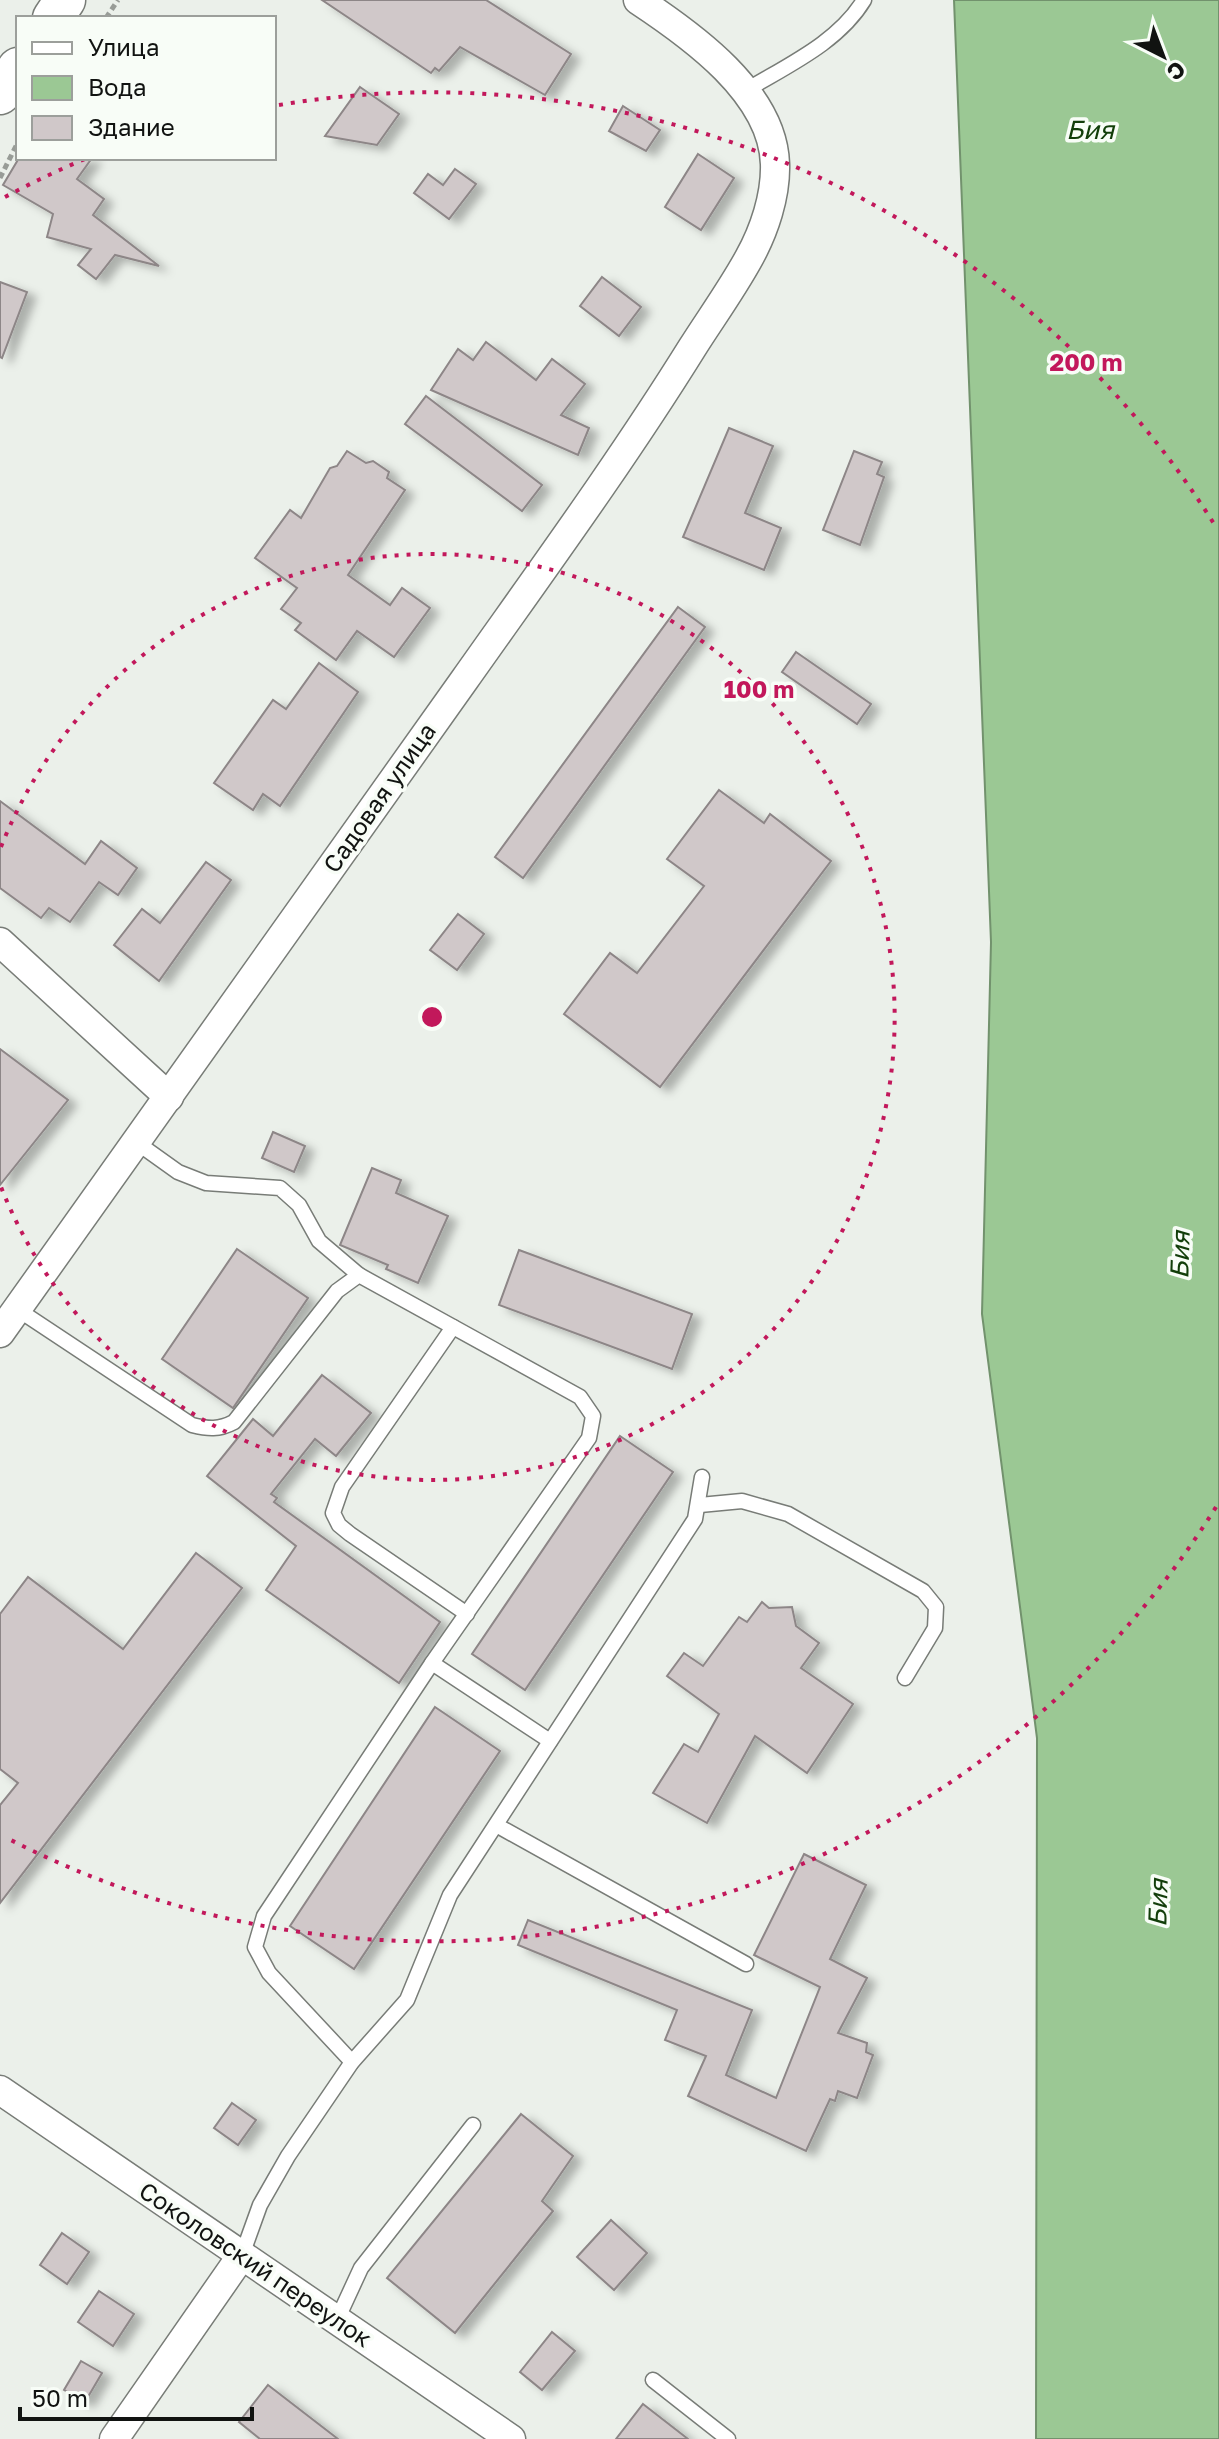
<svg xmlns="http://www.w3.org/2000/svg" width="1219" height="2439" font-family="'Golos Text',sans-serif">
<style>
.water{fill:#9bc894;stroke:#72926d;stroke-width:2}
.building{fill:#d0c8c9;stroke:#8d8687;stroke-width:2;filter:url(#shadow)}
.lines{fill:none;stroke-linecap:round;stroke-linejoin:round}
.lane-casing{stroke:#787c77;stroke-width:17}
.street-casing{stroke:#787c77;stroke-width:31}
.secondary-casing{stroke:#787c77;stroke-width:43}
.path{stroke:#989c97;stroke-width:5;stroke-dasharray:6 4;stroke-linecap:butt}
.lane{stroke:#fff;stroke-width:14}
.street{stroke:#fff;stroke-width:28}
.secondary{stroke:#fff;stroke-width:40}
.ring{fill:none;stroke:#c2185b;stroke-width:4;stroke-dasharray:4 8}
.labels{text-anchor:middle;stroke-width:7;stroke-linejoin:round;paint-order:stroke}
.street-label{font-size:24px;fill:#111311;stroke:#f8fdf7}
.water-label{font-size:26px;font-style:italic;fill:#123e0a;stroke:#f8fdf7}
.centre{fill:#c2185b;stroke:#f8fdf7;stroke-width:4}
.ring-label{font-size:24px;text-anchor:middle;font-weight:bold;fill:#c2185b;stroke:#f8fdf7;stroke-width:7;stroke-linejoin:round;paint-order:stroke}
</style>
<defs>
<filter id="shadow"><feDropShadow dx="9" dy="5" stdDeviation="4" flood-color="#0004"/></filter>
</defs>
<rect width="100%" height="100%" fill="#ebf0ea"/>
<!-- water -->
<path class="water" d="M 954,0 L 1219,0 L 1219,2439 L 1036,2439 L 1037,1738 L 982,1314 L 991,942 Z"/>
<!-- building -->
<g class="building">
<path d="M 322,0 L 486,0 L 571,54 L 545,95 L 460,47 L 439,71 L 435,68 L 431,73 Z"/>
<path d="M 360,87 L 399,114 L 377,145 L 325,136 Z"/>
<path d="M 623,106 L 660,130 L 646,151 L 609,131 Z"/>
<path d="M 698,154 L 734,178 L 701,230 L 665,207 Z"/>
<path d="M 19,158 L 92,158 L 77,179 L 104,199 L 93,215 L 159,266 L 115,255 L 96,279 L 78,265 L 91,249 L 47,237 L 53,214 L 3,185 Z"/>
<path d="M 455,169 L 476,184 L 449,219 L 414,193 L 428,174 L 443,185 Z"/>
<path d="M 602,277 L 641,307 L 619,336 L 580,306 Z"/>
<path d="M 0,282 L 27,292 L 2,358 L 0,357 Z"/>
<path d="M 486,342 L 536,380 L 552,359 L 585,384 L 561,415 L 589,428 L 578,455 L 431,390 L 458,349 L 473,360 Z"/>
<path d="M 426,396 L 542,485 L 522,511 L 405,424 Z"/>
<path d="M 729,428 L 773,446 L 745,513 L 781,528 L 764,570 L 683,537 Z"/>
<path d="M 347,451 L 366,463 L 373,461 L 389,472 L 387,478 L 405,490 L 348,575 L 390,605 L 402,588 L 430,608 L 394,657 L 357,631 L 336,660 L 295,630 L 301,623 L 281,609 L 297,588 L 255,558 L 290,510 L 301,518 L 330,468 L 337,466 Z"/>
<path d="M 854,451 L 882,462 L 877,474 L 884,477 L 860,545 L 823,530 Z"/>
<path d="M 678,607 L 705,627 L 523,878 L 495,857 Z"/>
<path d="M 796,652 L 871,704 L 857,724 L 782,672 Z"/>
<path d="M 319,663 L 358,692 L 280,806 L 263,794 L 253,810 L 214,783 L 273,700 L 286,709 Z"/>
<path d="M 719,790 L 764,823 L 770,814 L 831,861 L 660,1087 L 564,1014 L 610,953 L 637,973 L 704,886 L 667,859 Z"/>
<path d="M 0,801 L 85,864 L 101,841 L 137,868 L 118,895 L 99,882 L 70,922 L 49,908 L 41,918 L 0,888 Z"/>
<path d="M 206,862 L 231,880 L 159,981 L 114,945 L 142,909 L 160,923 Z"/>
<path d="M 458,914 L 484,934 L 457,970 L 430,950 Z"/>
<path d="M 0,1049 L 68,1100 L 0,1185 Z"/>
<path d="M 273,1132 L 305,1146 L 294,1172 L 262,1158 Z"/>
<path d="M 372,1168 L 401,1180 L 396,1193 L 448,1216 L 418,1283 L 386,1269 L 388,1265 L 340,1245 Z"/>
<path d="M 237,1249 L 308,1298 L 233,1408 L 162,1359 Z"/>
<path d="M 519,1250 L 692,1314 L 672,1369 L 499,1305 Z"/>
<path d="M 322,1375 L 371,1413 L 336,1456 L 315,1439 L 271,1494 L 277,1498 L 274,1502 L 440,1622 L 399,1683 L 266,1590 L 296,1546 L 207,1476 L 253,1419 L 273,1436 Z"/>
<path d="M 620,1436 L 673,1472 L 525,1690 L 472,1654 Z"/>
<path d="M 196,1553 L 242,1588 L 0,1903 L 0,1805 L 18,1783 L 0,1769 L 0,1614 L 28,1577 L 123,1649 Z"/>
<path d="M 762,1602 L 769,1608 L 792,1607 L 796,1626 L 819,1643 L 801,1668 L 853,1704 L 807,1773 L 755,1736 L 707,1823 L 653,1793 L 684,1744 L 698,1752 L 719,1714 L 667,1676 L 684,1653 L 703,1666 L 739,1617 L 747,1622 Z"/>
<path d="M 435,1707 L 500,1751 L 354,1969 L 290,1926 Z"/>
<path d="M 804,1854 L 866,1885 L 830,1959 L 867,1978 L 838,2033 L 867,2043 L 866,2052 L 873,2055 L 857,2098 L 838,2091 L 835,2101 L 830,2099 L 806,2151 L 688,2096 L 706,2056 L 665,2040 L 677,2010 L 518,1945 L 528,1920 L 752,2010 L 726,2075 L 776,2098 L 820,1987 L 754,1955 Z"/>
<path d="M 232,2103 L 256,2120 L 238,2145 L 214,2128 Z"/>
<path d="M 521,2114 L 573,2156 L 542,2201 L 553,2211 L 455,2333 L 387,2278 Z"/>
<path d="M 611,2220 L 647,2253 L 614,2290 L 577,2257 Z"/>
<path d="M 62,2233 L 89,2252 L 67,2284 L 40,2265 Z"/>
<path d="M 99,2291 L 134,2314 L 113,2346 L 78,2322 Z"/>
<path d="M 552,2332 L 575,2351 L 542,2390 L 520,2372 Z"/>
<path d="M 81,2361 L 102,2373 L 85,2402 L 64,2390 Z"/>
<path d="M 268,2385 L 338,2439 L 260,2439 L 239,2422 Z"/>
<path d="M 643,2404 L 688,2439 L 616,2439 Z"/>
</g>
<g class="lines">
<defs>
<g id="lane">
<path d="M 745,91 C 786,66 838,43 864,0"/>
<path d="M 136,1142 L 178,1172 L 206,1183 L 280,1188 L 299,1205 L 319,1241 L 359,1275"/>
<path d="M 17,1309 L 192,1425 C 208,1429 219,1430 234,1422 L 337,1291 L 359,1275 L 580,1397 L 593,1416 L 589,1438 L 432,1663 L 550,1741"/>
<path d="M 453,1327 L 342,1487 L 333,1513 L 339,1525 L 350,1534 L 467,1614"/>
<path d="M 700,1505 L 742,1501 L 788,1514 L 923,1591 L 936,1607 L 935,1628 L 905,1678"/>
<path d="M 498,1826 L 746,1964"/>
<path d="M 352,2062 L 269,1973 L 255,1947 L 264,1916 L 432,1663"/>
<path d="M 242,2255 L 260,2205 L 288,2156 L 352,2062 L 407,2000 L 450,1895 L 695,1519 L 702,1477"/>
<path d="M 337,2320 L 361,2268 L 473,2125"/>
<path d="M 653,2380 L 728,2439"/>
</g>
<g id="street">
<path d="M 0,942 L 169,1097"/>
<path d="M 0,1333 C 155,1115 310,897 465,679 C 542,570 621,462 692,348 C 711,318 732,289 749,258 C 764,231 776,196 775,164 C 773,93 691,35 638,0"/>
<path d="M 0,2090 L 511,2439"/>
<path d="M 114,2439 L 242,2255"/>
</g>
<g id="secondary">
<path d="M 53,18 L 65,0"/>
<path d="M 0,94 L 18,68"/>
</g>
</defs>
<!-- lane casing -->
<use href="#lane" class="lane-casing"/>
<!-- street casing -->
<use href="#street" class="street-casing"/>
<!-- secondary casing -->
<use href="#secondary" class="secondary-casing"/>
<!-- path -->
<g class="path">
<path d="M 106,18 L 118,0"/>
<path d="M 0,178 L 18,142"/>
</g>
<!-- lane -->
<use href="#lane" class="lane"/>
<!-- street -->
<use href="#street" class="street"/>
<!-- secondary -->
<use href="#secondary" class="secondary"/>
</g>
<!-- distance rings -->
<g class="ring">
<path d="M1 847A463 463 0 1 1 1 1187"/>
<path d="M1216 1507A925 925 0 0 1 5 1837M5 197A925 925 0 0 1 85 159M279 105A925 925 0 0 1 1216 527"/>
</g>
<g class="labels">
<!-- street labels -->
<g class="street-label">
<text transform="translate(380 798) rotate(-55)" y="8">Садовая улица</text>
<text transform="translate(255 2265) rotate(34)" y="8">Соколовский переулок</text>
</g>
<!-- water labels -->
<g class="water-label">
<text x="1090" y="139">Бия</text>
<text transform="translate(1180 1255) rotate(-88)" y="9">Бия</text>
<text transform="translate(1158 1903) rotate(-88)" y="9">Бия</text>
</g>
</g>
<circle cx="432" cy="1017" r="12" class="centre"/>
<g class="ring-label">
<text x="1086" y="371">200 m</text>
<text x="759" y="698">100 m</text>
</g>
<!-- legend -->
<rect x="16" y="16" width="260" height="144" fill="#f8fdf7" stroke="#9c9f9b" stroke-width="2"/>
<rect x="32" y="42" width="40" height="12" fill="#ffffff" stroke="#9c9f9b" stroke-width="2"/>
<text x="88" y="56" font-size="24" fill="#111311">Улица</text>
<rect x="32" y="76" width="40" height="24" fill="#9bc894" stroke="#9c9f9b" stroke-width="2"/>
<text x="88" y="96" font-size="24" fill="#111311">Вода</text>
<rect x="32" y="116" width="40" height="24" fill="#d0c8c9" stroke="#9c9f9b" stroke-width="2"/>
<text x="88" y="136" font-size="24" fill="#111311">Здание</text>
<!-- north arrow -->
<g transform="translate(1163 56) rotate(138)" stroke="#f8fdf7" stroke-width="6" paint-order="stroke">
<path d="M0-6L14 30L0 20L-14 30Z" fill="#111311"/>
<text y="-12" font-size="22" font-weight="bold" text-anchor="middle" fill="#111311">С</text>
</g>
<!-- scale -->
<path d="M20 2407v12h232v-12" fill="none" stroke="#111311" stroke-width="4"/>
<text x="32" y="2407" font-size="24" fill="#111311" stroke="#f8fdf7" stroke-width="6" paint-order="stroke">50 m</text>
</svg>
